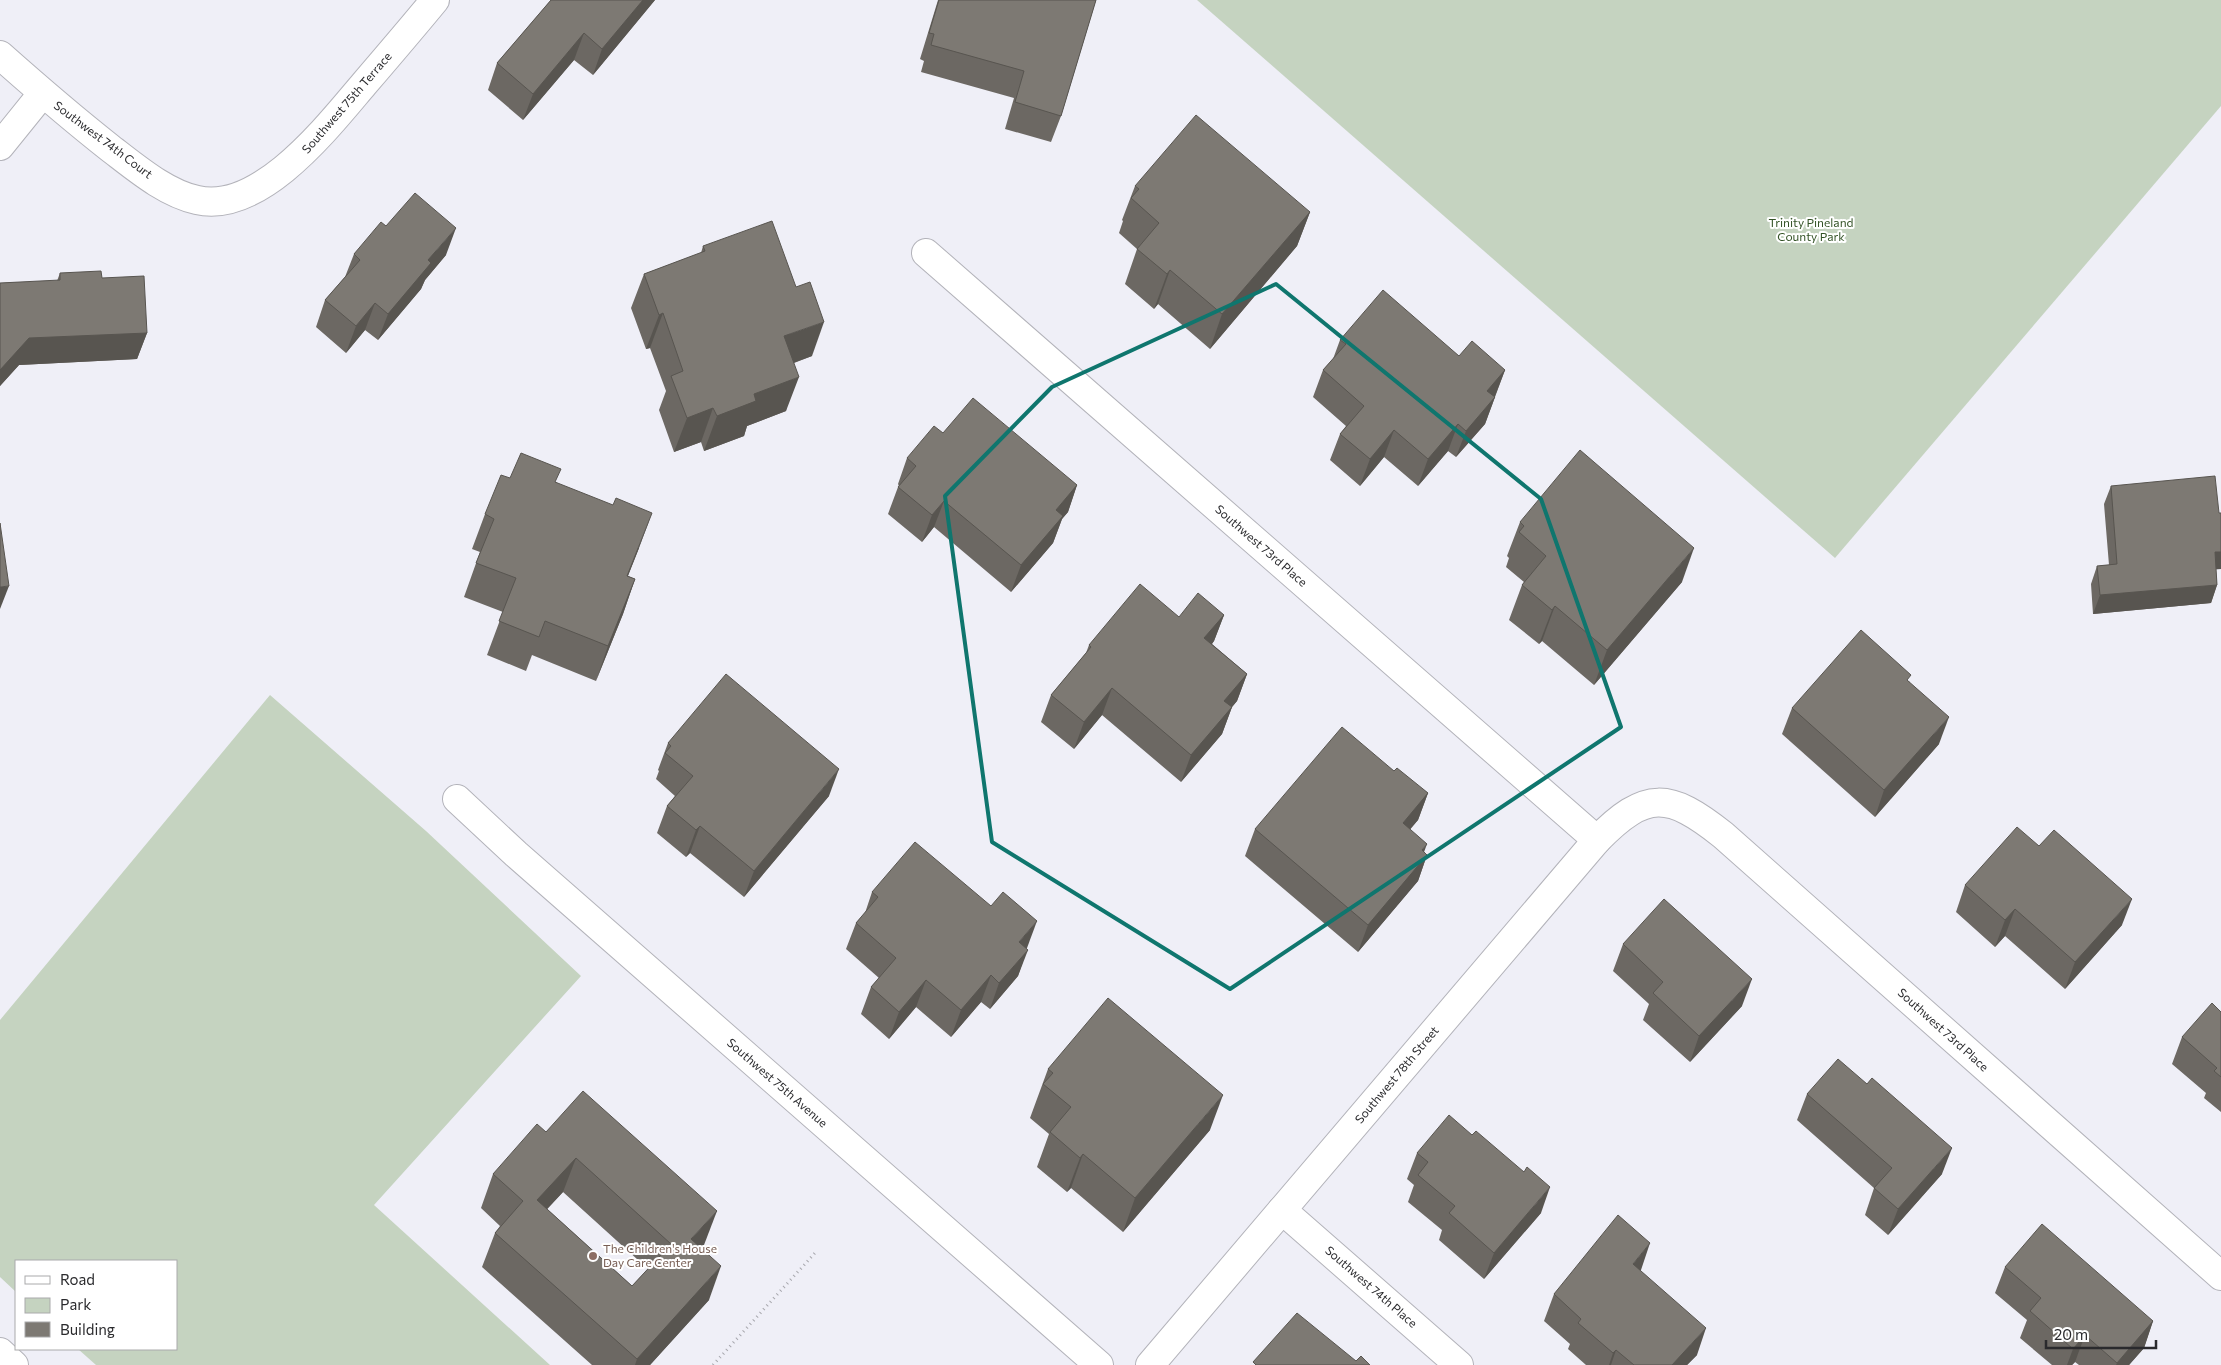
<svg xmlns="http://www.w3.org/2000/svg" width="2221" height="1365" font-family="Commissioner,sans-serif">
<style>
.green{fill:#c5d3c0}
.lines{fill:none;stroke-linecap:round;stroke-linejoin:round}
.minor-casing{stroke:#b3b3ba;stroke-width:30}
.tertiary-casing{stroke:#b3b3ba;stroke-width:30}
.path{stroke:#a7a7ad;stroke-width:3;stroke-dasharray:1 4;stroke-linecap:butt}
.minor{stroke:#fff;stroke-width:28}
.tertiary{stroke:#fff;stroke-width:28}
.wall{fill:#6c6863;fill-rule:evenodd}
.shaded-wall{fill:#585550}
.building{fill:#7d7973;stroke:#585550;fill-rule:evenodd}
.marked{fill:none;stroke:#0f766e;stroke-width:4;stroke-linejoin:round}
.education-dot{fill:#8d6e63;stroke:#fff;stroke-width:2}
.labels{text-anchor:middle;stroke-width:4;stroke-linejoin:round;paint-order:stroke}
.street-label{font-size:12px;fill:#2a2a2d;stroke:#fff}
.park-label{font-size:12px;fill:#335226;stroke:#fff}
.education-label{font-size:12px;fill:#785e54;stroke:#fff;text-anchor:start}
</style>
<rect width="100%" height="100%" fill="#efeff7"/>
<!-- green -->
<g class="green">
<path d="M 1197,0 L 2221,0 L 2221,106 L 1835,558 Z"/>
<path d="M 270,695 L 426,831 L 581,976 L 374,1205 L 550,1365 L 96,1365 L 78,1349 L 176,1349 L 176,1261 L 16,1261 L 16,1292 L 0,1277 L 0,1020 Z"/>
</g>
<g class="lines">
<defs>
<g id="minor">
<path d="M 0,55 C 36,87 72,118 110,148 C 135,167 165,193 197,200 C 260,215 329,125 364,84 C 388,56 412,28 435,0"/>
<path d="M 0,146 L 42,94"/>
<path d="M 926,253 L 1597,840"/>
<path d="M 457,799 L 516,854 L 1099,1365"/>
<path d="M 1282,1210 L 1459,1365"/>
<path d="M 1150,1365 L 1597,840 C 1646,790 1669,792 1723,835 L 2221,1276"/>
</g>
<path id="tertiary" d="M 0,1352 L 14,1365"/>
</defs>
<!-- minor casing -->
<use href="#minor" class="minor-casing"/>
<!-- tertiary casing -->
<use href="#tertiary" class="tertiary-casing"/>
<!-- path -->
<path class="path" d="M 713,1365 L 815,1253"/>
<!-- minor -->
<use href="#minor" class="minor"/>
<!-- tertiary -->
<use href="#tertiary" class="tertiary"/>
</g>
<!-- wall -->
<g class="wall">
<path d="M 551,0 L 655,0 L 593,75 L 574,60 L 523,120 L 488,90 L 497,63 Z"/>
<path d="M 938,0 L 1096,0 L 1061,116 L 1051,142 L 1005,129 L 1014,98 L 921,72 L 924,61 L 920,59 Z"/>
<path d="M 1135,186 L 1310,212 L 1297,246 L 1210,349 L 1158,304 L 1154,309 L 1125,284 L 1137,249 L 1119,233 L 1123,221 L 1122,220 Z"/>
<path d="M 386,226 L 446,255 L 425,280 L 421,289 L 378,340 L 365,330 L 346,353 L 316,327 L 325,300 L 345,277 L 354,254 Z"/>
<path d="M 703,246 L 812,356 L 794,363 L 786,411 L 747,426 L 744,436 L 704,451 L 701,442 L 674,452 L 659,410 L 666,391 L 650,348 L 646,349 L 631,308 L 644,274 L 701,253 Z"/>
<path d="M 60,273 L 102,278 L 147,333 L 137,359 L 19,365 L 0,386 L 0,283 L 57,281 Z"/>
<path d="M 1340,340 L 1459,356 L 1505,370 L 1485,424 L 1456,457 L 1448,451 L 1418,486 L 1384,457 L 1360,486 L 1330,460 L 1340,434 L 1346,426 L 1313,397 L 1323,370 L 1333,359 Z"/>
<path d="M 943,433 L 1077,485 L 1068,512 L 1062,519 L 1053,543 L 1011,592 L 934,527 L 922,542 L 888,514 L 898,487 L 899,486 L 898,484 L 907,458 Z"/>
<path d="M 510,478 L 556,482 L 639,548 L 628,576 L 635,579 L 623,614 L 596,681 L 532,655 L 526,671 L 487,655 L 503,612 L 464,597 L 480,552 L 472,549 L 485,514 Z"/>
<path d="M 2111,486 L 2216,570 L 2217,585 L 2211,603 L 2093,614 L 2091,584 L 2097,566 L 2109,565 L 2104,504 Z"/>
<path d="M 1520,522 L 1682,582 L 1594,685 L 1542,641 L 1539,644 L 1509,620 L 1522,585 L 1524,582 L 1506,567 L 1509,558 L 1507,556 Z"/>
<path d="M 1224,615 L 1214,641 L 1212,644 L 1247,674 L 1237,701 L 1232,707 L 1222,734 L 1181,782 L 1102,715 L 1074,749 L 1041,722 L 1051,695 L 1086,653 L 1089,645 L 1179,617 Z"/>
<path d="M 1909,681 L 1939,744 L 1875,817 L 1782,734 L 1792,708 Z"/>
<path d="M 668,743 L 829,796 L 744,897 L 690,853 L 686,857 L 657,833 L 667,806 L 675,796 L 656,779 L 659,771 L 658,770 Z"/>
<path d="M 1394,771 L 1428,793 L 1418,820 L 1410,829 L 1424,852 L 1427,855 L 1418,881 L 1358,952 L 1245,856 L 1255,829 Z"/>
<path d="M 1965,885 L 2122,925 L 2065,989 L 2005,936 L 1995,947 L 1956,912 Z"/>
<path d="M 872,892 L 1027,949 L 1018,976 L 990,1009 L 981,1002 L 951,1037 L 916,1007 L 889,1039 L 861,1014 L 871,987 L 879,978 L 846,949 L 856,923 L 865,913 Z"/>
<path d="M 1623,944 L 1742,1006 L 1690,1062 L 1643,1020 L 1649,1004 L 1613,971 Z"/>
<path d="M 2221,1012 L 2221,1112 L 2204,1098 L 2206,1093 L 2172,1064 L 2182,1037 Z"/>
<path d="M 1048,1069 L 1210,1130 L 1123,1232 L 1071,1188 L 1067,1192 L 1037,1167 L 1049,1134 L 1030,1118 Z"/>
<path d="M 1807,1094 L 1942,1174 L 1888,1235 L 1865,1215 L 1874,1188 L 1797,1120 Z"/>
<path d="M 546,1132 L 704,1245 L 702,1248 L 709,1300 L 650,1365 L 592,1365 L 482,1267 L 495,1233 L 500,1226 L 481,1208 L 493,1174 ZM 563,1192 L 648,1269 L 632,1286 L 547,1209 Z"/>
<path d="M 1417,1153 L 1541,1213 L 1484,1279 L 1439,1240 L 1442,1230 L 1408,1202 L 1414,1185 L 1407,1179 Z"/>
<path d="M 2005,1267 L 2153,1321 L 2144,1348 L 2129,1365 L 2079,1365 L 2075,1362 L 2072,1365 L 2052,1365 L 2020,1338 L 2027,1320 L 1995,1293 Z"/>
<path d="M 1640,1270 L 1697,1355 L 1687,1365 L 1586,1365 L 1568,1349 L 1570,1344 L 1544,1321 L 1554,1294 Z"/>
</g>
<!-- shaded-wall -->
<g class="shaded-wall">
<path d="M 643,0 L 655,0 L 593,75 L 602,49 Z"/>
<path d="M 584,33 L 574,60 L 523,120 L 533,94 Z"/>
<path d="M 1310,212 L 1297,246 L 1210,349 L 1222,314 Z"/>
<path d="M 456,228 L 446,255 L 425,280 L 421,289 L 378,340 L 388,314 L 428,260 Z"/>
<path d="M 1170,270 L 1158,304 L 1154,309 L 1167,274 Z"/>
<path d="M 375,303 L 365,330 L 346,353 L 356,326 Z"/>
<path d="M 663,313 L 650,348 L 646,349 L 659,315 Z"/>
<path d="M 824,322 L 812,356 L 771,371 L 784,336 Z"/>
<path d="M 147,333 L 137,359 L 19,365 L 0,386 L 0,370 L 29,338 Z"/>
<path d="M 1505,370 L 1495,396 L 1477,417 L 1487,391 Z"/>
<path d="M 799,377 L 786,411 L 747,426 L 744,436 L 704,451 L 717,416 L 754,394 Z"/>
<path d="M 1495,397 L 1485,424 L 1456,457 L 1466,431 Z"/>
<path d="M 713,408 L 701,442 L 674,452 L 687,418 Z"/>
<path d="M 1458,424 L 1448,451 L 1418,486 L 1428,459 Z"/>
<path d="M 1394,430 L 1384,457 L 1360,486 L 1370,459 Z"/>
<path d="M 1077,485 L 1068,512 L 1062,519 L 1053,543 L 1011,592 L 1021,565 L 1056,510 Z"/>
<path d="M 944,501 L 934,527 L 922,542 L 932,515 Z"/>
<path d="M 652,513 L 639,548 L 614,610 L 627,576 Z"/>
<path d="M 1694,548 L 1682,582 L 1594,685 L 1607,650 Z"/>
<path d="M 2215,552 L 2221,552 L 2221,569 L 2208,570 Z"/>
<path d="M 635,579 L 623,614 L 596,681 L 608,646 Z"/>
<path d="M 2217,585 L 2211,603 L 2093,614 L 2100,595 Z"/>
<path d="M 9,586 L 0,609 L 0,587 Z"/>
<path d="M 1555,606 L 1542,641 L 1539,644 L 1552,610 Z"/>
<path d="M 1224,615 L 1214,641 L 1195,665 L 1204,638 Z"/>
<path d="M 1247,674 L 1237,701 L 1232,707 L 1222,734 L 1181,782 L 1191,755 L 1224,701 Z"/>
<path d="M 1112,688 L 1102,715 L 1074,749 L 1084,722 Z"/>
<path d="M 1949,717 L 1939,744 L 1875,817 L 1884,790 Z"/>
<path d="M 839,769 L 829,796 L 744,897 L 754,871 Z"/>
<path d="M 1428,793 L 1418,820 L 1393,850 L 1403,823 Z"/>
<path d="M 700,826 L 690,853 L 686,857 L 696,830 Z"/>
<path d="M 1427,844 L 1420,863 L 1427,855 L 1418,881 L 1358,952 L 1368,925 L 1422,850 Z"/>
<path d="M 2132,899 L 2122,925 L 2065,989 L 2075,962 Z"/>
<path d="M 2015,909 L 2005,936 L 1995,947 L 2005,920 Z"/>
<path d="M 1037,921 L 1027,948 L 1010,969 L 1019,942 Z"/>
<path d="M 1028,950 L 1018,976 L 990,1009 L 999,983 Z"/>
<path d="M 991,975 L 981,1002 L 951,1037 L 961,1010 Z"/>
<path d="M 1752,979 L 1742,1006 L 1690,1062 L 1699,1036 Z"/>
<path d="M 926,980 L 916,1007 L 889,1039 L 899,1012 Z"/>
<path d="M 1223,1095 L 1210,1130 L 1123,1232 L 1135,1198 Z"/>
<path d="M 1952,1148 L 1942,1174 L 1888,1235 L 1898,1209 Z"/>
<path d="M 1083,1154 L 1071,1188 L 1067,1192 L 1080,1158 Z"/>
<path d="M 576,1158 L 563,1192 L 524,1234 L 537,1200 Z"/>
<path d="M 1550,1187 L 1541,1213 L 1484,1279 L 1494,1253 Z"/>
<path d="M 717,1211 L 704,1245 L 679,1274 L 691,1239 Z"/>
<path d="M 1650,1243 L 1641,1270 L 1623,1290 L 1633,1264 Z"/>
<path d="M 721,1266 L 709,1300 L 650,1365 L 635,1365 L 637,1359 Z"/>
<path d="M 2153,1321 L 2144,1348 L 2129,1365 L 2116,1365 L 2117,1363 Z"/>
<path d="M 1706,1328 L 1697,1355 L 1687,1365 L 1672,1365 Z"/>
<path d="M 2085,1335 L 2075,1362 L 2072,1365 L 2067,1365 L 2073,1349 Z"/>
<path d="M 1616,1350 L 1611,1365 L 1609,1365 L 1613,1353 Z"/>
</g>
<!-- building -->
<g class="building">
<path d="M 551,0 L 643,0 L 602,49 L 584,33 L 533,94 L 497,63 Z"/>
<path d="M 939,0 L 1096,0 L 1061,116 L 1015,102 L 1024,71 L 931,45 L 934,34 L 929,33 Z"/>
<path d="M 1196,115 L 1310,212 L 1222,314 L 1170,270 L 1167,274 L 1137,249 L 1159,223 L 1131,198 L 1139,189 L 1135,186 Z"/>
<path d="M 415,193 L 456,228 L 428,260 L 431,263 L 388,314 L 375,303 L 356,326 L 325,300 L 360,260 L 354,254 L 381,222 L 386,226 Z"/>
<path d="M 772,221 L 796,287 L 810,282 L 824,322 L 784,336 L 799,377 L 754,394 L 756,401 L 717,416 L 713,408 L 687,418 L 671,376 L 683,371 L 663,313 L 659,315 L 644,274 L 705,251 L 703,246 Z"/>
<path d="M 101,271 L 102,278 L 144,276 L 147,333 L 29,338 L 0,370 L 0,283 L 60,280 L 60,273 Z"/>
<path d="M 1383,290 L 1459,356 L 1472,341 L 1505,370 L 1487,391 L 1495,397 L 1466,431 L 1458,424 L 1428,459 L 1394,430 L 1370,459 L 1340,434 L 1364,406 L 1323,370 L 1346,344 L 1340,340 Z"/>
<path d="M 973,398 L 1077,485 L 1056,510 L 1063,516 L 1021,565 L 944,501 L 932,515 L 898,487 L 916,466 L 907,458 L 934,426 L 943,433 Z"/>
<path d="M 1580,450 L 1694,548 L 1607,650 L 1555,606 L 1552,610 L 1522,585 L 1546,556 L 1519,532 L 1524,526 L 1520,522 Z"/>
<path d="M 521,453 L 561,469 L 555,482 L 613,505 L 616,498 L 652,513 L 627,576 L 635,579 L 608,646 L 545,621 L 539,637 L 499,621 L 516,578 L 476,563 L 494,519 L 485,514 L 501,475 L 510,478 Z"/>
<path d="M 2215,476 L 2219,513 L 2221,513 L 2221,552 L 2215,552 L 2217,585 L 2100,595 L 2097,566 L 2117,564 L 2111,486 Z"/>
<path d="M 0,523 L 9,586 L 0,587 Z"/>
<path d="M 1140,584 L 1179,617 L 1198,593 L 1224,615 L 1204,638 L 1247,674 L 1224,701 L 1232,707 L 1191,755 L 1112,688 L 1084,722 L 1051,695 L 1091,647 L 1089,645 Z"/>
<path d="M 1861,630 L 1911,675 L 1907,680 L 1949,717 L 1884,790 L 1792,708 Z"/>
<path d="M 726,674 L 839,769 L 754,871 L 700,826 L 696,830 L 667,806 L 693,776 L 665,753 L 671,746 L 668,743 Z"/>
<path d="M 1342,727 L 1394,771 L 1397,768 L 1428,793 L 1403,823 L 1427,844 L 1422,850 L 1427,855 L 1368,925 L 1255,829 Z"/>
<path d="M 2017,827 L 2039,846 L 2054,830 L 2132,899 L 2075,962 L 2015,909 L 2005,920 L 1965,885 Z"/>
<path d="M 915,842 L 991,906 L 1003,892 L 1037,921 L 1019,942 L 1028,950 L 999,983 L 991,975 L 961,1010 L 926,980 L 899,1012 L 871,987 L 896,958 L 856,923 L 878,897 L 872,892 Z"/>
<path d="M 1664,899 L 1752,979 L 1699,1036 L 1653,993 L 1663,982 L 1623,944 Z"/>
<path d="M 1108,998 L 1223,1095 L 1135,1198 L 1083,1154 L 1080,1158 L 1050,1132 L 1071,1107 L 1043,1084 L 1053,1073 L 1048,1069 Z"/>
<path d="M 2212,1003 L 2221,1012 L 2221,1077 L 2214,1071 L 2217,1068 L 2182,1037 Z"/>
<path d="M 1838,1059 L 1867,1084 L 1872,1078 L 1952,1148 L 1898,1209 L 1874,1188 L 1892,1168 L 1807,1094 Z"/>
<path d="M 583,1091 L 717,1211 L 691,1239 L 721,1266 L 637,1359 L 495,1233 L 523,1201 L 493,1174 L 537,1124 L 546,1132 ZM 576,1158 L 671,1244 L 632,1286 L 537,1200 Z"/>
<path d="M 1449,1115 L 1472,1135 L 1476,1131 L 1524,1172 L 1527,1167 L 1550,1187 L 1494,1253 L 1449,1213 L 1455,1206 L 1418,1175 L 1428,1162 L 1417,1153 Z"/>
<path d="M 1618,1215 L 1650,1243 L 1633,1264 L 1706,1328 L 1672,1365 L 1634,1365 L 1616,1350 L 1613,1353 L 1578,1323 L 1581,1319 L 1554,1294 Z"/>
<path d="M 2042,1224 L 2153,1321 L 2117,1363 L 2085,1335 L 2073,1349 L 2030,1311 L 2041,1298 L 2005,1267 Z"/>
<path d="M 1297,1313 L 1356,1361 L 1361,1356 L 1370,1365 L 1256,1365 L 1253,1362 Z"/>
</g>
<!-- marked area -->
<path class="marked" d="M 1276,284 L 1541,499 L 1621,727 L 1230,989 L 992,842 L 945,496 L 1052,387 Z"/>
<!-- markers -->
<circle class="education-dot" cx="593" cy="1256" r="5"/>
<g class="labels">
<!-- street labels -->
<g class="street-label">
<text transform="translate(347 103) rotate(-49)" y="4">Southwest 75th Terrace</text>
<text transform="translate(103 140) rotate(37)" y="4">Southwest 74th Court</text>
<text transform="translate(1261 546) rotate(41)" y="4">Southwest 73rd Place</text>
<text transform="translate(1943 1030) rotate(42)" y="4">Southwest 73rd Place</text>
<text transform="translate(1397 1075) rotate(-50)" y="4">Southwest 78th Street</text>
<text transform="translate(777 1083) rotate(41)" y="4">Southwest 75th Avenue</text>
<text transform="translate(1371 1287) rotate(41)" y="4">Southwest 74th Place</text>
</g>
<!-- park labels -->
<g class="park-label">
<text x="1811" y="227">Trinity Pineland<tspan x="1811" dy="14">County Park</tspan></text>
</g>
<!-- education labels -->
<g class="education-label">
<text x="603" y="1253">The Children's House<tspan x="603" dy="14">Day Care Center</tspan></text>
</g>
</g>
<!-- legend -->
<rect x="15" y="1260" width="162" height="90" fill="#ffffff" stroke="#aaaaab"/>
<rect x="25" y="1276" width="25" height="8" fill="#ffffff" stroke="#aaaaab"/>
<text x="60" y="1285" font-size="15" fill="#2a2a2d">Road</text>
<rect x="25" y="1298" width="25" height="15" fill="#c5d3c0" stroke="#aaaaab"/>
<text x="60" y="1310" font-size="15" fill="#2a2a2d">Park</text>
<rect x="25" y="1322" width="25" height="15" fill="#7d7973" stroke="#aaaaab"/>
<text x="60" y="1335" font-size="15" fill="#2a2a2d">Building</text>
<!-- scale -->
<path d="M2046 1340v8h110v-8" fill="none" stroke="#2a2a2d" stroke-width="2.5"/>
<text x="2054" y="1340" font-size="15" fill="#2a2a2d" stroke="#ffffff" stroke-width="4" paint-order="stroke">20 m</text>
</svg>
